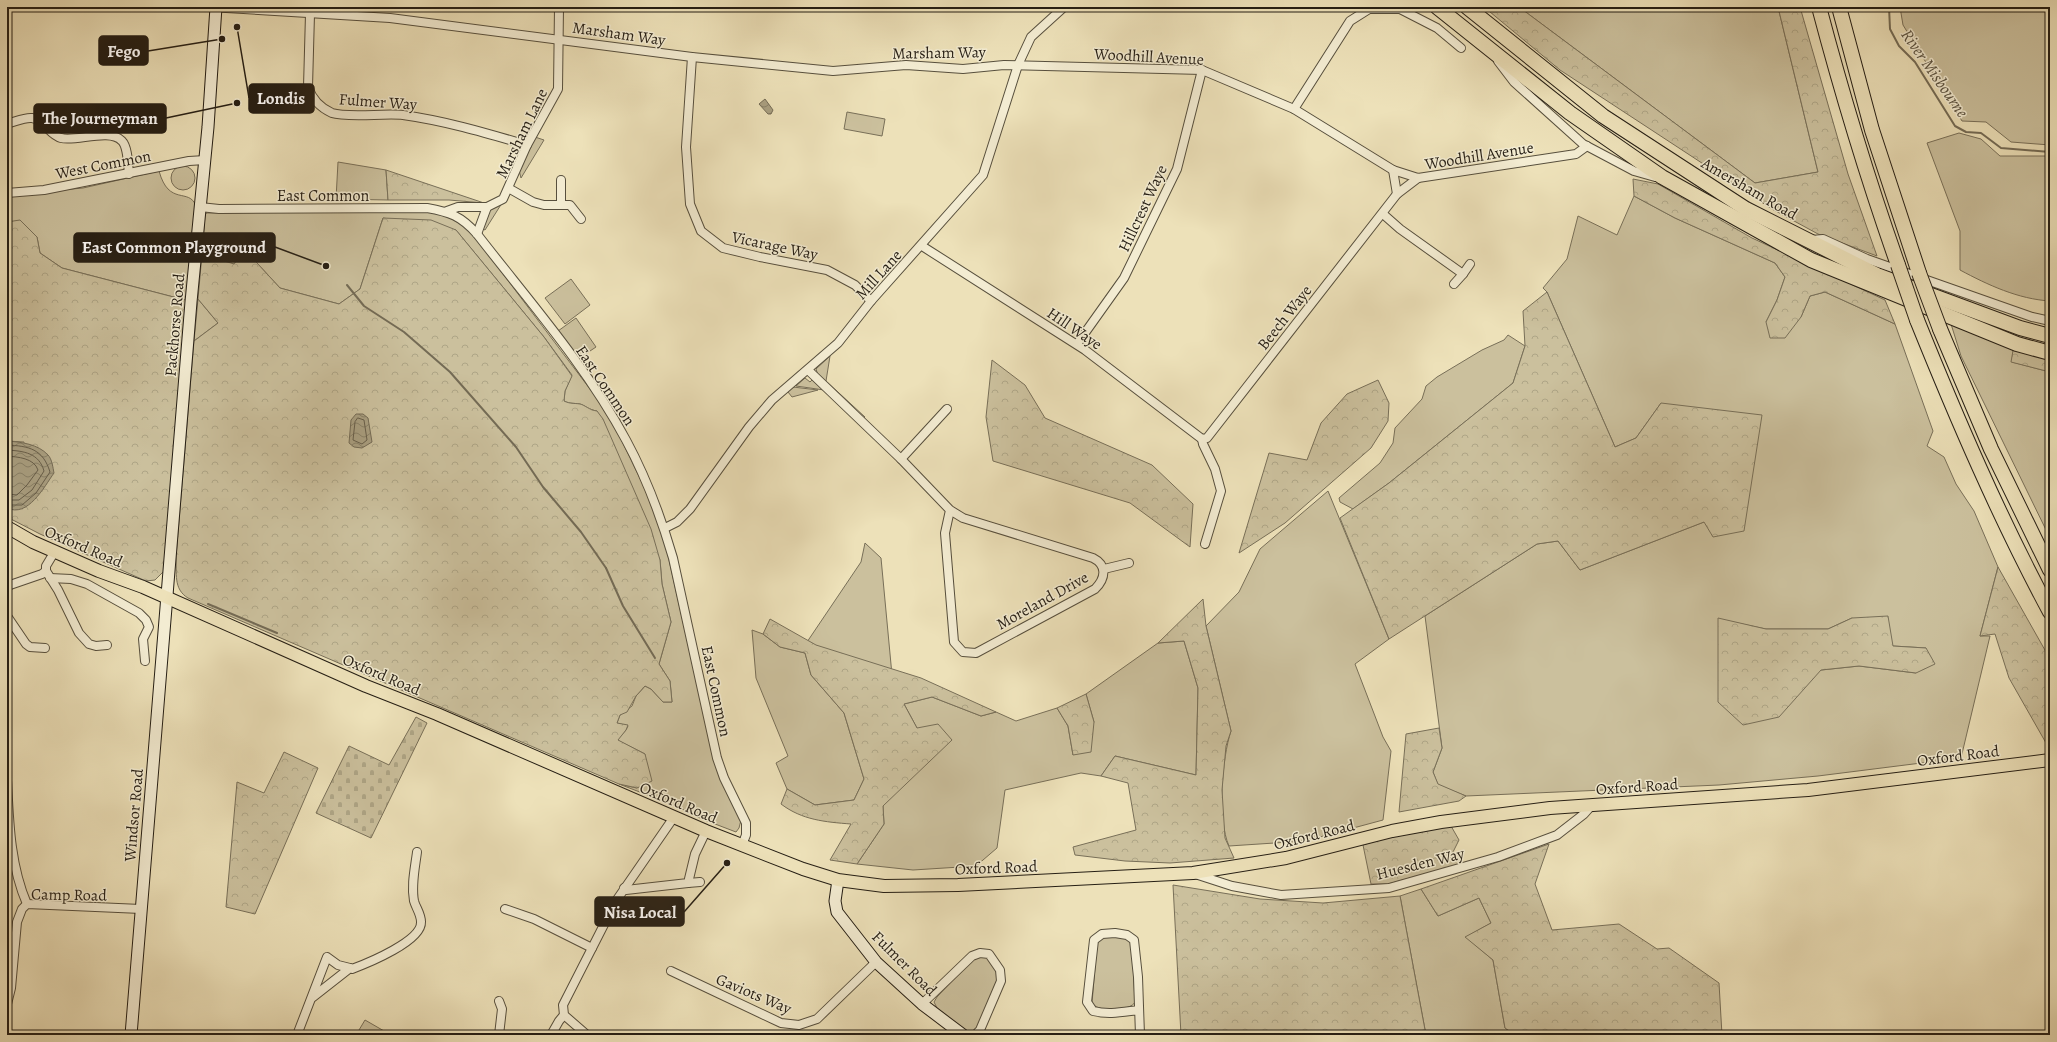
<svg xmlns="http://www.w3.org/2000/svg" width="2057" height="1042" font-family="Alegreya,serif">
<style>
.green{fill:#cbc09d;stroke:#786f58;fill-rule:evenodd}
.forest{fill:url(#forest-crowns);stroke:#786f58}
.cemetery{fill:url(#cemetery-stones);stroke:#786f58}
.water{fill:url(#water-waves);stroke:#746b55}
.lines{fill:none;stroke-linecap:round;stroke-linejoin:round}
.shore{stroke:#675e4a;stroke-width:1}
.stream{stroke:#746b55;stroke-width:2}
.street-casing{stroke:#574f3d;stroke-width:10}
.secondary-casing{stroke:#251e14;stroke-width:13}
.primary-casing{stroke:#251e14;stroke-width:14}
.highway-casing{stroke:#251e14;stroke-width:16}
.street{stroke:#f3ecd2;stroke-width:8}
.secondary{stroke:#f3ecd2;stroke-width:11}
.primary{stroke:#ede1b9;stroke-width:12}
.highway{stroke:#ede1b9;stroke-width:14}
.highway-bridge-casing{stroke:#251e14;stroke-width:16;stroke-linecap:butt}
.highway-bridge{stroke:#ede1b9;stroke-width:14}
.labels{text-anchor:middle;stroke-width:3;stroke-linejoin:round;paint-order:stroke}
.street-label{font-size:16px;fill:#251e14;stroke:#f3ecd2}
.water-label{font-size:17px;font-style:italic;fill:#5a5240;stroke:#f3ecd2}
.leader{fill:none;stroke:#251e14;stroke-width:1.5}
.callout-dot{fill:#251e14;stroke:#f3ecd2;stroke-width:1.5}
.callout{fill:#251e14;stroke:#251e14;stroke-width:1.5}
.callout-label{font-size:17px;text-anchor:middle;font-weight:bold;fill:#fff}
</style>
<defs>
<pattern id="forest-crowns" width="20" height="18" patternUnits="userSpaceOnUse"><rect width="20" height="18" fill="#cbc09d"/><path d="M2 6a3 3 0 1 1 6 0M12 15a3 3 0 1 1 6 0" fill="none" stroke="#aea586"/></pattern>
<pattern id="cemetery-stones" width="16" height="16" patternUnits="userSpaceOnUse"><rect width="16" height="16" fill="#cbc09d"/><path d="M2 7V4a2 2 0 0 1 4 0v3zM10 15v-3a2 2 0 0 1 4 0v3z" fill="#aea586"/></pattern>
<pattern id="water-waves" width="16" height="10" patternUnits="userSpaceOnUse"><rect width="16" height="10" fill="#a99f81"/><path d="M0 5q4-4 8 0t8 0" fill="none" stroke="#898168"/></pattern>
</defs>
<rect width="100%" height="100%" fill="#ede1b9"/>
<filter id="stains"><feTurbulence type="fractalNoise" baseFrequency=".005" numOctaves="4"/><feColorMatrix values="0 0 0 0 .2 0 0 0 0 .09 0 0 0 0 .02 0 0 0 .5 -.17"/></filter>
<radialGradient id="worn" r=".72"><stop offset=".6" stop-color="#630" stop-opacity="0"/><stop offset="1" stop-color="#630" stop-opacity=".3"/></radialGradient>
<!-- green -->
<g class="green">
<path d="M 1519,7 L 1778,7 L 1818,172 L 1755,183 Z"/>
<path d="M 1900,7 L 2050,7 L 2050,145 L 2011,142 L 1986,122 L 1962,121 L 1903,25 Z"/>
<path d="M 847,112 L 885,119 L 882,136 L 844,129 Z"/>
<path d="M 1959,133 L 1981,139 L 2000,156 L 2050,156 L 2050,301 C 2018,299 1988,285 1960,270 L 1960,231 L 1927,143 Z"/>
<path d="M 535,137 L 544,140 L 521,178 L 519,170 Z"/>
<path d="M 338,162 L 386,170 L 388,200 L 336,199 Z"/>
<circle cx="183" cy="178" r="12"/>
<path d="M 159,171 C 169,207 189,187 196,206 L 189,301 L 62,268 L 40,253 L 37,237 L 20,221 L 7,222 L 7,195 L 83,188 Z"/>
<path d="M 1634,196 L 1675,218 L 1775,263 L 1785,277 L 1777,300 L 1766,322 L 1801,317 L 1810,296 L 1825,292 L 1895,324 L 1933,431 L 1927,446 L 1944,457 L 1956,484 L 1974,511 L 1998,567 L 1980,636 L 1990,636 L 1961,758 L 1818,776 L 1719,785 L 1466,796 L 1438,785 L 1433,772 L 1442,748 L 1425,616 L 1537,544 L 1558,541 L 1580,570 L 1704,522 L 1661,403 L 1636,438 L 1615,447 L 1547,292 L 1543,288 L 1567,259 L 1578,216 L 1617,235 ZM 1852,618 L 1893,646 L 1926,648 L 1916,673 L 1859,666 L 1821,670 L 1718,619 L 1766,629 L 1828,629 Z"/>
<path d="M 502,203 L 485,230 L 481,228 L 491,208 Z"/>
<path d="M 428,211 C 446,215 458,221 472,233 L 596,397 L 617,431 L 652,503 L 667,551 L 704,715 L 741,820 L 739,828 L 736,832 L 702,819 L 676,806 L 619,784 L 637,788 L 645,754 L 617,740 L 626,730 L 628,726 L 617,723 L 620,715 L 632,706 L 636,696 L 645,686 L 651,689 L 663,702 L 672,702 L 670,681 L 659,664 L 671,622 L 662,584 L 660,560 L 597,411 C 589,410 584,405 580,404 C 574,403 570,404 564,401 L 565,391 L 572,375 L 544,337 L 456,230 L 383,218 L 360,289 L 339,304 L 280,288 L 245,250 L 234,264 L 202,254 L 205,214 L 207,213 Z"/>
<path d="M 571,279 L 590,305 L 565,324 L 545,298 Z"/>
<path d="M 198,299 L 218,323 L 194,341 Z"/>
<path d="M 576,318 L 596,347 L 578,359 L 558,331 Z"/>
<path d="M 1951,324 L 2014,345 L 2012,362 L 2050,372 L 2050,538 L 1961,356 Z"/>
<path d="M 1508,335 L 1525,346 L 1513,383 L 1389,483 L 1353,509 L 1340,502 L 1339,498 L 1380,463 L 1393,443 L 1395,428 L 1422,399 L 1426,386 L 1437,377 L 1482,350 L 1504,340 Z"/>
<path d="M 830,356 L 826,381 L 865,417 L 863,418 L 818,375 L 816,369 Z"/>
<path d="M 805,378 L 810,382 L 812,380 L 824,390 L 796,386 Z"/>
<path d="M 793,387 L 818,390 L 792,397 L 788,392 Z"/>
<path d="M 1328,491 L 1389,639 L 1355,664 L 1383,737 L 1391,751 L 1383,820 L 1305,841 L 1229,846 C 1217,819 1222,758 1231,731 L 1206,626 L 1239,592 L 1260,549 Z"/>
<path d="M 865,543 L 881,558 L 892,675 L 888,675 L 807,642 L 861,562 Z"/>
<path d="M 752,630 L 763,634 L 780,647 L 805,653 L 811,675 L 844,713 L 864,779 L 854,800 L 815,805 L 787,789 L 776,763 L 788,756 L 756,678 Z"/>
<path d="M 1184,641 L 1198,688 L 1196,775 L 1115,756 L 1101,776 L 1081,773 L 1005,790 L 997,848 L 976,866 L 913,870 L 857,864 L 884,824 L 883,806 L 900,788 L 917,728 L 904,704 L 932,697 L 981,716 L 996,712 L 1016,721 L 1057,708 L 1068,726 L 1073,755 L 1094,722 L 1086,694 L 1158,643 Z"/>
<path d="M 1421,889 L 1438,916 L 1479,898 L 1491,923 L 1466,937 L 1493,960 L 1505,1028 L 1515,1035 L 1426,1035 L 1400,896 Z"/>
<path d="M 1103,936 L 1126,936 L 1132,942 L 1135,1002 C 1131,1011 1098,1013 1092,1003 L 1097,943 Z"/>
<path d="M 983,956 C 1014,968 985,1010 975,1031 L 966,1031 L 937,1008 L 934,1002 L 937,997 L 975,957 Z"/>
<path d="M 365,1020 L 391,1035 L 356,1035 Z"/>
</g>
<!-- forest -->
<g class="forest">
<path d="M 1484,7 L 1519,7 L 1755,183 L 1818,172 L 1778,7 L 1800,7 L 1848,174 L 1877,256 L 1818,234 L 1772,209 L 1560,70 Z"/>
<path d="M 386,170 L 484,203 L 449,200 L 388,200 Z"/>
<path d="M 1633,179 L 1658,184 L 1752,238 L 1885,300 L 1895,324 L 1825,292 L 1810,296 L 1801,317 L 1785,338 L 1770,338 L 1766,322 L 1777,300 L 1785,277 L 1775,263 L 1675,218 L 1634,196 Z"/>
<path d="M 383,218 L 431,220 L 456,230 L 544,337 L 572,376 L 565,391 L 564,401 C 570,404 574,403 580,404 C 585,405 589,410 597,411 L 603,419 L 651,529 L 660,560 L 662,584 L 671,622 L 659,664 L 670,681 L 672,702 L 663,702 L 651,689 L 645,686 L 636,696 L 627,712 L 620,715 L 617,723 L 628,725 L 626,730 L 618,740 L 645,754 L 652,781 L 637,788 L 619,784 L 188,598 C 173,589 177,573 176,557 L 194,341 L 218,323 L 198,299 L 202,254 L 234,264 L 245,250 L 280,288 L 339,304 L 360,289 Z"/>
<path d="M 20,220 L 37,237 L 40,253 L 62,268 L 189,301 L 165,572 L 163,572 L 155,580 L 146,581 L 40,534 L 7,517 L 7,508 L 12,510 L 24,442 L 7,441 L 7,222 Z"/>
<path d="M 1547,292 L 1615,447 L 1636,438 L 1661,403 L 1762,415 L 1744,531 L 1713,537 L 1704,522 L 1580,570 L 1558,541 L 1537,544 L 1389,639 L 1340,518 L 1389,483 L 1513,383 L 1525,346 L 1523,311 Z"/>
<path d="M 2014,345 L 2050,356 L 2050,372 L 2011,362 Z"/>
<path d="M 992,360 L 1025,385 L 1045,418 L 1152,465 L 1193,504 L 1190,547 L 1130,503 L 993,461 L 986,417 Z"/>
<path d="M 1378,380 L 1389,403 L 1388,421 L 1371,448 L 1285,523 L 1239,553 L 1269,453 L 1307,460 L 1321,423 L 1347,394 Z"/>
<path d="M 1998,567 L 2050,659 L 2050,743 L 2046,743 L 2009,678 L 1995,634 L 1980,636 Z"/>
<path d="M 1203,599 L 1206,626 L 1231,731 L 1226,746 L 1222,790 L 1225,838 L 1234,858 L 1170,863 L 1125,861 L 1075,855 L 1073,847 L 1136,830 L 1128,783 L 1101,776 L 1115,756 L 1196,775 L 1198,688 L 1184,641 L 1158,643 Z"/>
<path d="M 1888,616 L 1893,646 L 1926,648 L 1935,664 L 1916,673 L 1859,666 L 1821,670 L 1779,717 L 1743,725 L 1718,702 L 1718,618 L 1766,629 L 1828,629 L 1852,618 Z"/>
<path d="M 770,619 L 816,645 L 921,678 L 996,712 L 981,716 L 932,697 L 904,704 L 917,728 L 938,724 L 952,740 L 883,806 L 884,824 L 857,864 L 830,860 L 851,824 C 825,822 802,820 781,804 L 787,789 L 815,805 L 854,800 L 864,779 L 844,713 L 811,675 L 805,653 L 780,647 L 763,634 Z"/>
<path d="M 1086,694 L 1094,722 L 1091,752 L 1073,755 L 1068,726 L 1057,708 Z"/>
<path d="M 1439,728 L 1442,748 L 1433,772 L 1438,784 L 1466,796 L 1459,801 L 1399,812 L 1406,734 Z"/>
<path d="M 284,752 L 318,768 L 255,914 L 226,907 L 237,782 L 264,793 Z"/>
<path d="M 1451,826 L 1459,840 L 1450,858 L 1465,863 L 1388,884 L 1371,884 L 1363,845 L 1400,833 Z"/>
<path d="M 1549,844 L 1535,884 L 1552,930 L 1619,924 L 1657,949 L 1669,948 L 1719,983 L 1722,1035 L 1515,1035 L 1505,1028 L 1493,960 L 1465,937 L 1491,923 L 1479,898 L 1438,916 L 1421,889 Z"/>
<path d="M 1173,885 L 1260,899 L 1323,903 L 1400,896 L 1426,1035 L 1181,1035 Z"/>
</g>
<!-- cemetery -->
<path class="cemetery" d="M 416,717 L 427,723 L 371,838 L 316,813 L 349,746 L 389,765 Z"/>
<!-- water -->
<g class="water">
<path d="M 765,99 L 773,110 L 771,114 L 768,114 L 759,104 Z"/>
<path d="M 356,414 L 363,414 L 368,418 L 372,442 L 362,448 L 354,447 L 349,443 L 351,420 Z"/>
<path d="M 7,441 C 21,442 38,444 48,455 C 52,459 53,468 54,473 C 44,487 28,518 7,508 Z"/>
</g>
<g class="lines">
<!-- shore -->
<g class="shore">
<path d="M 358,418 L 364,420 L 367,440 L 362,444 L 353,440 L 355,422 Z"/>
<path d="M 7,445 C 29,446 43,449 50,472 L 36,493 L 22,505 L 7,505"/>
<path d="M 7,450 C 24,451 39,453 44,471 L 32,490 L 19,500 L 7,500"/>
<path d="M 7,456 C 18,457 34,458 38,470 L 27,485 L 17,495 L 7,494"/>
</g>
<!-- stream -->
<g class="stream">
<path d="M 1889,7 L 1890,29 L 1899,46 L 1915,62 L 1955,126 L 1966,132 L 1981,133 L 2001,148 L 2050,152"/>
<path d="M 347,285 L 364,306 L 404,332 L 450,372 L 516,447 L 543,487 L 581,532 L 606,568"/>
<path d="M 606,568 L 623,606 L 655,658"/>
<path d="M 208,604 L 277,633"/>
</g>
<defs>
<g id="street">
<path d="M 209,7 L 390,18 L 692,57 L 833,71 L 906,65 L 963,69 L 1004,65 L 1202,70 L 1294,109 L 1393,170 L 1418,178 L 1576,154 L 1587,146"/>
<path d="M 310,14 L 308,87 C 312,99 321,108 332,113 C 347,118 385,113 403,115 C 446,121 486,133 527,145"/>
<path d="M 692,57 L 686,147 L 690,204 L 701,231 L 723,248 L 760,257 L 827,270 L 855,285 L 871,301"/>
<path d="M 1498,61 L 1514,82 L 1583,144 L 1634,171 L 1655,177"/>
<path d="M 1294,109 L 1350,21 L 1369,9 L 1400,9 L 1437,28 L 1461,48"/>
<path d="M 7,124 C 27,118 33,112 48,129 C 51,132 57,137 61,138 C 76,142 110,128 122,141 C 128,147 128,165 129,174"/>
<path d="M 1393,170 L 1397,194"/>
<path d="M 561,180 L 561,204"/>
<path d="M 510,189 L 533,202 L 544,205 L 570,205 L 581,219"/>
<path d="M 7,193 L 44,190 L 189,161 L 205,160"/>
<path d="M 200,207 L 219,209 L 427,208 C 450,212 461,216 477,234 C 528,300 586,365 626,440 C 646,477 661,517 673,558 L 717,758 L 724,778 L 746,823 L 746,835 L 742,845"/>
<path d="M 447,211 L 458,207 L 487,207"/>
<path d="M 1383,214 L 1400,229 L 1463,274 L 1454,284"/>
<path d="M 477,234 L 487,207 L 503,199 L 527,145 L 558,89 L 559,7"/>
<path d="M 1811,240 L 1823,239 L 1867,259 L 2032,317 L 2050,321"/>
<path d="M 922,246 L 1085,350 L 1202,439 L 1207,438 L 1397,194 L 1418,178"/>
<path d="M 1463,274 L 1470,264"/>
<path d="M 1077,344 L 1124,278 L 1177,169 L 1202,70"/>
<path d="M 808,370 L 901,459 L 950,510 L 963,518 L 1093,558 C 1107,565 1106,578 1095,589 L 976,653 L 963,652 L 954,642 L 945,533 L 950,510"/>
<path d="M 1202,439 L 1203,444 L 1215,469 L 1221,491 L 1205,544"/>
<path d="M 901,459 L 947,409"/>
<path d="M 665,528 L 677,522 L 690,509 L 749,427 L 772,400 L 838,343 L 871,301 L 983,175 L 1018,65 L 1031,37 L 1064,7"/>
<path d="M 55,551 L 46,566 L 46,571 L 58,590 L 79,633 L 89,644 L 96,646 L 107,645"/>
<path d="M 1104,569 L 1129,563"/>
<path d="M 50,578 L 71,579 L 87,584 L 139,613 L 146,620 L 149,627 L 143,639 L 145,661"/>
<path d="M 7,588 L 10,585 L 42,574 L 46,571"/>
<path d="M 7,616 L 26,644 L 30,647 L 45,648"/>
<path d="M 7,780 C 9,821 10,865 27,904"/>
<path d="M 1195,874 L 1232,886 L 1281,895 L 1389,888 L 1498,857 L 1557,835 L 1584,814 L 1592,805"/>
<path d="M 688,883 L 700,882"/>
<path d="M 624,888 L 626,890 L 688,883 L 695,854 L 706,831"/>
<path d="M 505,909 L 534,919 L 592,948"/>
<path d="M 671,971 L 781,1023 L 799,1025 L 817,1019 L 876,962"/>
<path d="M 313,997 L 350,968 L 352,969 C 368,963 422,941 421,922 C 421,914 416,908 414,901 C 411,885 415,868 417,852"/>
<path d="M 7,1004 L 11,988 L 17,922 L 22,909 L 27,904 L 141,909"/>
<path d="M 922,1004 L 972,956 L 980,953 L 989,954 L 1000,970 L 1001,981 L 980,1030 L 975,1035"/>
<path d="M 1139,1010 C 1122,1012 1109,1015 1093,1011 L 1087,1002 L 1094,940 L 1102,934 L 1115,933 L 1127,935 L 1134,940 L 1138,977 L 1140,1035"/>
<path d="M 297,1035 L 327,957 L 338,965 L 350,968"/>
<path d="M 499,1035 L 502,1009 L 499,1001"/>
<path d="M 551,1035 L 559,1021 L 564,1015"/>
<path d="M 587,1035 L 564,1015 L 563,1005 L 616,901 L 674,817"/>
</g>
<g id="secondary">
<path d="M 838,880 L 835,901 L 837,912 L 876,962 L 922,1004 L 963,1035"/>
<path d="M 131,1035 L 191,302 L 208,127 L 216,7"/>
</g>
<path id="primary" d="M 7,527 L 33,542 L 99,571 L 143,587 L 366,686 L 437,714 L 706,831 L 803,869 L 838,880 L 884,886 L 958,885 L 1193,873 L 1286,858 L 1392,831 L 1441,822 L 1550,808 L 1808,790 L 2050,760"/>
<g id="highway">
<path d="M 1437,7 L 1570,113 L 1662,177 L 1811,260 L 2017,344 L 2050,353"/>
<path d="M 1467,7 L 1603,116 L 1746,209 L 1877,275 L 2020,328 L 2050,336"/>
<path d="M 1819,7 C 1842,94 1868,180 1898,265"/>
<path d="M 1839,7 L 1872,130 L 1919,273"/>
<path d="M 1917,320 C 1957,419 1999,517 2050,612"/>
<path d="M 1940,329 L 1991,449 L 2050,570"/>
</g>
</defs>
<!-- street casing -->
<use href="#street" class="street-casing"/>
<!-- secondary casing -->
<use href="#secondary" class="secondary-casing"/>
<!-- primary casing -->
<use href="#primary" class="primary-casing"/>
<!-- highway casing -->
<use href="#highway" class="highway-casing"/>
<!-- street -->
<use href="#street" class="street"/>
<!-- secondary -->
<use href="#secondary" class="secondary"/>
<!-- primary -->
<use href="#primary" class="primary"/>
<!-- highway -->
<use href="#highway" class="highway"/>
<defs>
<g id="highway-bridge">
<path d="M 1898,265 L 1917,320"/>
<path d="M 1919,273 L 1940,329"/>
</g>
</defs>
<!-- highway-bridge casing -->
<use href="#highway-bridge" class="highway-bridge-casing"/>
<!-- highway-bridge -->
<use href="#highway-bridge" class="highway-bridge"/>
</g>
<g class="labels">
<!-- street labels -->
<g class="street-label">
<text transform="translate(619 33) rotate(8)" y="6">Marsham Way</text>
<text transform="translate(939 52) rotate(-1)" y="6">Marsham Way</text>
<text transform="translate(1149 56) rotate(3)" y="6">Woodhill Avenue</text>
<text transform="translate(378 101) rotate(4)" y="6">Fulmer Way</text>
<text transform="translate(521 133) rotate(-64)" y="6">Marsham Lane</text>
<text transform="translate(1479 155) rotate(-9)" y="6">Woodhill Avenue</text>
<text transform="translate(103 164) rotate(-11)" y="6">West Common</text>
<text transform="translate(1750 188) rotate(30)" y="6">Amersham Road</text>
<text x="323" y="201">East Common</text>
<text transform="translate(1142 208) rotate(-65)" y="6">Hillcrest Waye</text>
<text transform="translate(775 245) rotate(12)" y="6">Vicarage Way</text>
<text transform="translate(878 274) rotate(-48)" y="6">Mill Lane</text>
<text transform="translate(1284 317) rotate(-52)" y="6">Beech Waye</text>
<text transform="translate(174 325) rotate(-85)" y="6">Packhorse Road</text>
<text transform="translate(1075 328) rotate(34)" y="6">Hill Waye</text>
<text transform="translate(606 385) rotate(56)" y="6">East Common</text>
<text transform="translate(84 546) rotate(23)" y="6">Oxford Road</text>
<text transform="translate(1042 600) rotate(-29)" y="6">Moreland Drive</text>
<text transform="translate(382 674) rotate(23)" y="6">Oxford Road</text>
<text transform="translate(717 691) rotate(78)" y="6">East Common</text>
<text transform="translate(1958 755) rotate(-7)" y="6">Oxford Road</text>
<text transform="translate(1637 786) rotate(-4)" y="6">Oxford Road</text>
<text transform="translate(679 802) rotate(23)" y="6">Oxford Road</text>
<text transform="translate(133 815) rotate(-85)" y="6">Windsor Road</text>
<text transform="translate(1314 834) rotate(-14)" y="6">Oxford Road</text>
<text transform="translate(1420 863) rotate(-14)" y="6">Huesden Way</text>
<text transform="translate(996 867) rotate(-2)" y="6">Oxford Road</text>
<text transform="translate(69 894) rotate(1)" y="6">Camp Road</text>
<text transform="translate(905 963) rotate(45)" y="6">Fulmer Road</text>
<text transform="translate(754 993) rotate(23)" y="6">Gaviots Way</text>
</g>
<!-- water labels -->
<g class="water-label">
<text transform="translate(1935 73) rotate(55)" y="6">River Misbourne</text>
</g>
</g>
<!-- callouts -->
<path class="leader" d="M222 39L148 51M237 27L249 98M237 103L166 118M326 266L275 247M727 863L684 912"/>
<g class="callout-dot">
<circle cx="222" cy="39" r="4"/>
<circle cx="237" cy="27" r="4"/>
<circle cx="237" cy="103" r="4"/>
<circle cx="326" cy="266" r="4"/>
<circle cx="727" cy="863" r="4"/>
</g>
<g class="callout">
<rect x="99" y="36" width="49" height="29" rx="4"/>
<rect x="249" y="84" width="65" height="29" rx="4"/>
<rect x="34" y="104" width="132" height="29" rx="4"/>
<rect x="74" y="233" width="201" height="29" rx="4"/>
<rect x="595" y="897" width="89" height="29" rx="4"/>
</g>
<g class="callout-label">
<text x="124" y="57">Fego</text>
<text x="281" y="104">Londis</text>
<text x="100" y="124">The Journeyman</text>
<text x="174" y="253">East Common Playground</text>
<text x="640" y="918">Nisa Local</text>
</g>
<!-- margin -->
<rect width="2057" height="1042" fill="none" stroke="#ede1b9" stroke-width="24"/>
<rect x="8" y="8" width="2041" height="1026" fill="none" stroke="#251e14" stroke-width="2"/>
<rect x="12" y="12" width="2033" height="1018" fill="none" stroke="#251e14"/>
<rect width="100%" height="100%" filter="url(#stains)"/>
<rect width="100%" height="100%" fill="url(#worn)"/>
</svg>
